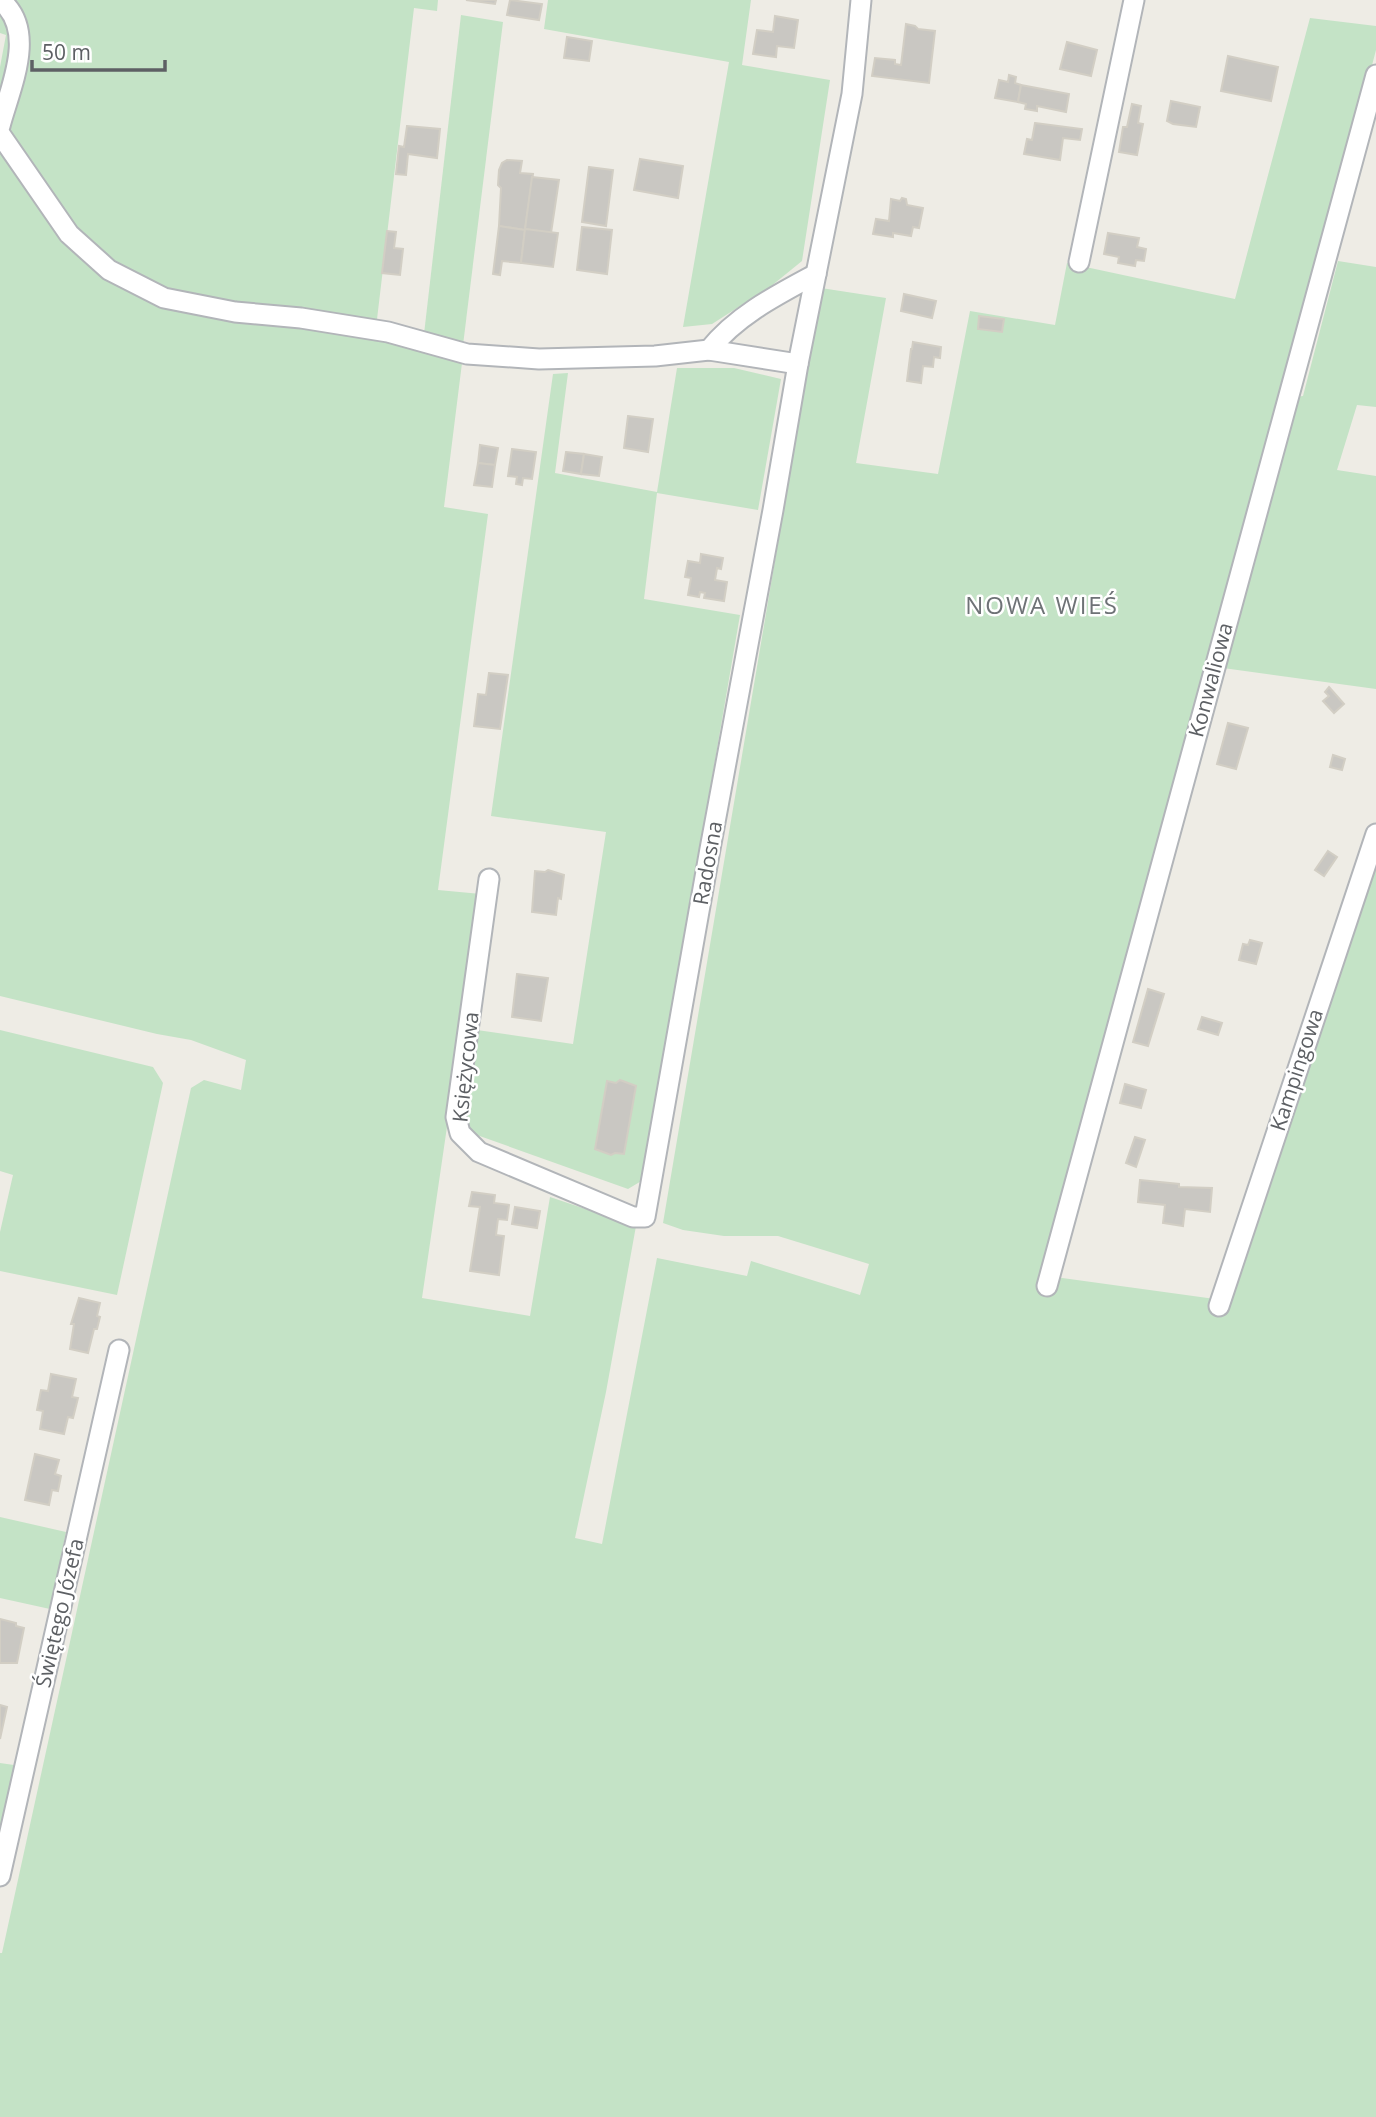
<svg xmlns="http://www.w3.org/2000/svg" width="1376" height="2117" font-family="'Open Sans',sans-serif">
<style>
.green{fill:#c4e3c6}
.building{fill:#c9c7c2;stroke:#d2cec4;stroke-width:2}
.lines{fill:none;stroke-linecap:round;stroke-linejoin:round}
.minor-casing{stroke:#b2b5b9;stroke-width:23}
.minor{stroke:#fff;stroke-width:19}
.labels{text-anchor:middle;stroke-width:5;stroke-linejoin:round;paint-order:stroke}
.street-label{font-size:21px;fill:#5d6064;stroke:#fff}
.quarter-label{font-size:24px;letter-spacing:2px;fill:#6e7276;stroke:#fff}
</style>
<rect width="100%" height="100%" fill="#eeece5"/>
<!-- green -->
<g class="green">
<path d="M 0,0 L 438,0 L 437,11 L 414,8 L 375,336 L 422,348 L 462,363 L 444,507 L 488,514 L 438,890 L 481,894 L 422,1298 L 530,1316 L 550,1197 L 636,1226 L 606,1392 L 575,1538 L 602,1544 L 657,1258 L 747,1276 L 751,1261 L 860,1295 L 869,1264 L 778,1236 L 724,1236 L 683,1230 L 663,1223 L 821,288 L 886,298 L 856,463 L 938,474 L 970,311 L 1055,325 L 1067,263 L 1235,299 L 1310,18 L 1376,26 L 1376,50 L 1055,1277 L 1215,1299 L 1376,856 L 1376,2117 L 0,2117 L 0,1953 L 2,1953 L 191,1088 L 204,1080 L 241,1090 L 246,1060 L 191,1040 L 157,1034 L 0,996 L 0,67 L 6,35 L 0,33 Z"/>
<path d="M 548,0 L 751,0 L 742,65 L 830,80 L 802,261 L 770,287 L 712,324 L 683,327 L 729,62 L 544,29 Z"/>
<path d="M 461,15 L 503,22 L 463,345 L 424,334 Z"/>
<path d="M 1338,261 L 1376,267 L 1376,407 L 1357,405 L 1337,470 L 1376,476 L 1376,689 L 1223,668 L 1295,397 L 1303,396 Z"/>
<path d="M 677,368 L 734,368 L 781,379 L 758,510 L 657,493 L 644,599 L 740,615 L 643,1180 L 628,1189 L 474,1134 L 465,1119 L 477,1030 L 573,1044 L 606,832 L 491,816 L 553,374 L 568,373 L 555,473 L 657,492 Z"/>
<path d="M 0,1030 L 153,1067 L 163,1083 L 117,1295 L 0,1271 L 0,1232 L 13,1175 L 0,1171 Z"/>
<path d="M 0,1517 L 66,1532 L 50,1609 L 0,1598 Z"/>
<path d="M 0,1763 L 14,1765 L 0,1837 Z"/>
</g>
<!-- building -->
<g class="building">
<path d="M 466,0 L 496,0 L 495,4 Z"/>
<path d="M 510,0 L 542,4 L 539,20 L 507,15 Z"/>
<path d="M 775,16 L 798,20 L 794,48 L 777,46 L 776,57 L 753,54 L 757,30 L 773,32 Z"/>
<path d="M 906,24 L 915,26 L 918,29 L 935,31 L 929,83 L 872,76 L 875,58 L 895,60 L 895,64 L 901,65 Z"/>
<path d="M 567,37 L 592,41 L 589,61 L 564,58 Z"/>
<path d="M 1067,42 L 1097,50 L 1091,76 L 1060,69 Z"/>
<path d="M 1228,56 L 1278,67 L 1271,101 L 1221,91 Z"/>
<path d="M 1009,75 L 1016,77 L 1015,83 L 1021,85 L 1018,102 L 995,98 L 999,80 L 1008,82 Z"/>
<path d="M 1021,85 L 1069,94 L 1066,112 L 1037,106 L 1037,111 L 1025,109 L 1026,104 L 1018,102 Z"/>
<path d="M 1171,101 L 1200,107 L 1196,127 L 1173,124 L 1167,121 Z"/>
<path d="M 1132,104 L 1141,106 L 1138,123 L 1143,124 L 1137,155 L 1119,152 L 1123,127 L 1127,127 Z"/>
<path d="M 1035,123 L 1082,129 L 1080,140 L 1063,138 L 1060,160 L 1024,154 L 1027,139 L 1032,140 Z"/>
<path d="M 407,126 L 440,129 L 437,158 L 408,154 L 406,175 L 396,174 L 399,146 L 404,147 Z"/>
<path d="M 640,159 L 683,166 L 678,198 L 634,190 Z"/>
<path d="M 507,160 L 522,161 L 520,173 L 533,174 L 525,230 L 499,226 L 501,188 L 498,185 L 499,170 L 502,163 Z"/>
<path d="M 589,167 L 613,170 L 606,226 L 582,222 Z"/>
<path d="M 532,177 L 559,180 L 551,233 L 525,229 Z"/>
<path d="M 902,198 L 906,199 L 907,205 L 923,208 L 919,228 L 913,227 L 911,236 L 893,233 L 893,237 L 873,234 L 876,219 L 889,221 L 891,199 L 900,201 Z"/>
<path d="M 499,226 L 525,230 L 521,263 L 502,261 L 500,275 L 493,274 Z"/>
<path d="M 582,227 L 612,230 L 607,274 L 577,270 Z"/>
<path d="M 525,229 L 558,233 L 553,267 L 521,263 Z"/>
<path d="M 387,231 L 396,232 L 394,248 L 403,249 L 400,275 L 382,273 Z"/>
<path d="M 1108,233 L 1139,238 L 1137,247 L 1146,249 L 1144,261 L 1136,260 L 1135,266 L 1118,263 L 1119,257 L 1104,254 Z"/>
<path d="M 904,294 L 936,301 L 932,318 L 901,311 Z"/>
<path d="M 979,316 L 1004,319 L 1002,332 L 978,329 Z"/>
<path d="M 913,342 L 941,347 L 940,358 L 934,357 L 933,367 L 923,366 L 921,383 L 907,381 L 911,349 L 912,349 Z"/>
<path d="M 628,416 L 653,419 L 648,452 L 624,448 Z"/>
<path d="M 480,445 L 498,448 L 495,465 L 478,463 Z"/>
<path d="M 512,449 L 536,452 L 532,479 L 523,478 L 522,485 L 516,484 L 517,477 L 508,476 Z"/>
<path d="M 566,452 L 584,454 L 581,474 L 563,471 Z"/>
<path d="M 584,454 L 602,457 L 599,476 L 581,474 Z"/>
<path d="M 478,463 L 495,465 L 492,487 L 474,485 Z"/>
<path d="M 701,554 L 723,558 L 721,569 L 717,568 L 715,580 L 727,582 L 724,601 L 704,598 L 705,593 L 700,592 L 699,597 L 688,595 L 691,578 L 685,577 L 688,561 L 700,563 Z"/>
<path d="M 489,673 L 508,675 L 500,729 L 474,726 L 478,694 L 486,695 Z"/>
<path d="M 1329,687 L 1344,704 L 1334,713 L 1323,701 L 1329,696 L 1325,692 Z"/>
<path d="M 1228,723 L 1248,728 L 1236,769 L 1217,764 Z"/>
<path d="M 1333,755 L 1345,759 L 1342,770 L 1330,767 Z"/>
<path d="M 1328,851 L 1337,857 L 1324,876 L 1315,870 Z"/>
<path d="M 548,870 L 564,875 L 561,899 L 558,898 L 556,915 L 532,912 L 535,871 L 545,872 Z"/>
<path d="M 1250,940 L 1262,943 L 1256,964 L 1239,960 L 1243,944 L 1248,945 Z"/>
<path d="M 517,974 L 548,978 L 541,1021 L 512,1017 Z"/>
<path d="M 1148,989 L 1164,994 L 1148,1046 L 1133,1042 Z"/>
<path d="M 1202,1017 L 1222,1023 L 1218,1035 L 1198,1029 Z"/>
<path d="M 620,1080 L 636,1086 L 624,1154 L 615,1153 L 611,1155 L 595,1149 L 607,1081 L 616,1083 Z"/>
<path d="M 1125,1084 L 1146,1090 L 1141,1108 L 1120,1103 Z"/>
<path d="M 1135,1137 L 1145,1140 L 1136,1167 L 1126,1163 Z"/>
<path d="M 1140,1180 L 1179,1184 L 1179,1187 L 1212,1188 L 1210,1212 L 1185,1209 L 1183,1226 L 1163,1223 L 1165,1205 L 1138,1202 Z"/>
<path d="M 472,1192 L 495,1195 L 494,1203 L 509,1205 L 507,1220 L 498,1219 L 496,1235 L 504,1236 L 499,1275 L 470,1271 L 480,1207 L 469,1206 Z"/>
<path d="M 515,1207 L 540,1211 L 537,1228 L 512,1224 Z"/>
<path d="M 79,1298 L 100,1303 L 97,1316 L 100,1317 L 97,1329 L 94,1329 L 88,1353 L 70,1349 L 74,1324 L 71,1324 Z"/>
<path d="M 51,1374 L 76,1379 L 72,1397 L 78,1398 L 73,1418 L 68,1417 L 64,1434 L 40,1429 L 43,1411 L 37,1410 L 41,1390 L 48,1391 Z"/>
<path d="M 35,1454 L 59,1460 L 55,1474 L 61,1476 L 58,1491 L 52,1490 L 49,1505 L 25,1500 Z"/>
<path d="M 0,1619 L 16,1623 L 16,1626 L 24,1628 L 17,1663 L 0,1663 Z"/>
<path d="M 0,1705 L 7,1707 L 0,1739 Z"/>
</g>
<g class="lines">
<defs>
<g id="minor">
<path d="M 0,0 C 38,30 10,88 0,126"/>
<path d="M 0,134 L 69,234 L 109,270 L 164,298 L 235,312 L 301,318 L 388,332 L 467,354 L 539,359 L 655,356 L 709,350 L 798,364"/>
<path d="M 1079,262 L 1134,0"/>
<path d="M 709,350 C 737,315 777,295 816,274"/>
<path d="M 489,879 L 456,1117 L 460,1133 L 479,1152 L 633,1217 L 645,1217 L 710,849 L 773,510 L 798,364 L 852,94 L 861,0"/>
<path d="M 1047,1286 L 1376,75"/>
<path d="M 1219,1306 L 1376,834"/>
<path d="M 0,1876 L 119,1350"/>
</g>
</defs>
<!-- minor casing -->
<use href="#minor" class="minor-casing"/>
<!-- minor -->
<use href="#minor" class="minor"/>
</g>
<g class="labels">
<!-- street labels -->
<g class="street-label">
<text transform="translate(1211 680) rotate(-75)" y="7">Konwaliowa</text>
<text transform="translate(708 863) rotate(-80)" y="7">Radosna</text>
<text transform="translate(466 1067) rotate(-84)" y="7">Księżycowa</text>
<text transform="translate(1297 1070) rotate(-72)" y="7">Kampingowa</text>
<text transform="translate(60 1613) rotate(-77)" y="7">Świętego Józefa</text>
</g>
<!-- quarter labels -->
<g class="quarter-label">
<text x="1042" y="614">NOWA WIEŚ</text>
</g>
</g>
<!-- scale -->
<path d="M32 60v10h133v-10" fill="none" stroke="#5d6064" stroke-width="3.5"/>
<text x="42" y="60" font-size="21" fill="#5d6064" stroke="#ffffff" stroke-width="5" paint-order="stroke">50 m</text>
</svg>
